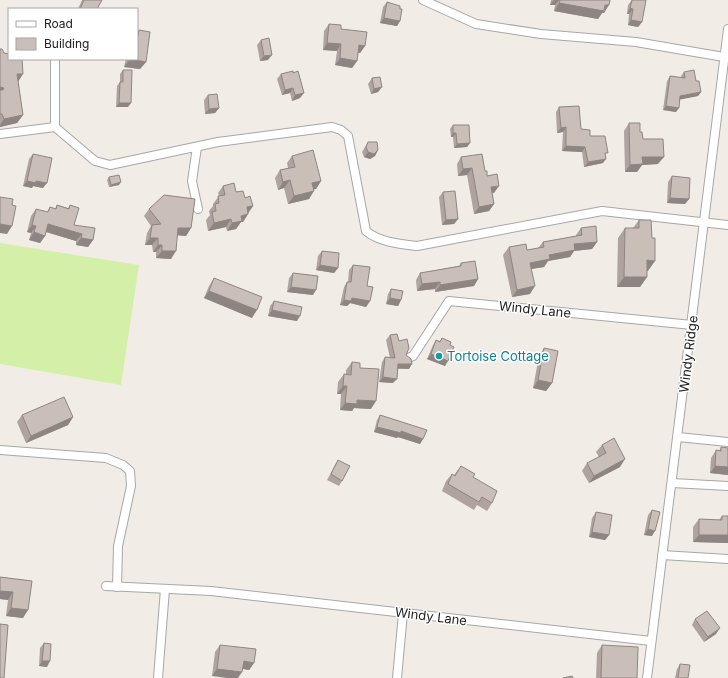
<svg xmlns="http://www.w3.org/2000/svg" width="728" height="678" font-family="Inter,sans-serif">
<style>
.grass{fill:#d4f0a8}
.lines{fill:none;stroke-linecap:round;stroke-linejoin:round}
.minor-casing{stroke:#a7a7a7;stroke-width:10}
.minor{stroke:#fff;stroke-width:8}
.wall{fill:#aea39f}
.shaded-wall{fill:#8d8582}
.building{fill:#cabeb9;stroke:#8d8582}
.culture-dot{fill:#0f9aa8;stroke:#fff;stroke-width:1.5}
.labels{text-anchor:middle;stroke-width:3;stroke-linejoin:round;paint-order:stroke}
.street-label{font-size:13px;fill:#202020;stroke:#fff}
.culture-label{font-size:13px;fill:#0d838f;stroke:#fff;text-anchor:start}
</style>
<rect width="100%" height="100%" fill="#f2ece6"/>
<!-- grass -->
<path class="grass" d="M 0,243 L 139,265 L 121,385 L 0,364 Z"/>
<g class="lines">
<defs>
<g id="minor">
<path d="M 423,0 L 476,24 L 541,34 L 636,42 L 724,57"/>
<path d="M 55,60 L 55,127 L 95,161 L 110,165 L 218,142 L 332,127 L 341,130 L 348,136 L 366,231 C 379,242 400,244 417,246 L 602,211 L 728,225"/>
<path d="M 0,134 L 55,127"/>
<path d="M 197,147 L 192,181 L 198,209"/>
<path d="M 408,358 L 413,356 L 449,301 L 692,325"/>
<path d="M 678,437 L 728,442"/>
<path d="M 0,450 L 106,458 L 123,465 L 130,471 L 131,486 L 118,546 L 117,587"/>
<path d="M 672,483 L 728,486"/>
<path d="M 662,555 L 728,559"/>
<path d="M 106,586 L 211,591 L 651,641"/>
<path d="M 158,678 L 165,589"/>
<path d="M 397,678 L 403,613"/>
<path d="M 647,678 L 728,29"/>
</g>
</defs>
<!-- minor casing -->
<use href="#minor" class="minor-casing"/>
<!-- minor -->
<use href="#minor" class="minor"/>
</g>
<!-- wall -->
<g class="wall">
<path d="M 82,0 L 102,0 L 97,9 L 78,9 Z"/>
<path d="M 551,0 L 610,0 L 604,13 L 602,13 L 598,19 L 554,11 L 555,5 L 550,5 Z"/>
<path d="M 632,0 L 642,22 L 638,27 L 628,25 L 629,14 L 627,14 L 628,5 Z"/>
<path d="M 387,2 L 400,9 L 400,21 L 397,26 L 380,23 L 383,7 Z"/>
<path d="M 329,24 L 341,29 L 365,46 L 360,53 L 358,52 L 357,61 L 352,68 L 335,65 L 337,51 L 323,50 L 324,31 Z"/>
<path d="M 139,30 L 146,62 L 140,69 L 124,67 L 126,59 L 137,59 L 137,33 Z"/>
<path d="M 261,40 L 268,60 L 260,61 L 257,45 Z"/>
<path d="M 0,49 L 18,82 L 23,115 L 17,123 L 0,127 Z"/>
<path d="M 123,70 L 128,107 L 116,107 L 117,86 L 120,82 L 120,74 Z"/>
<path d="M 293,71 L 300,98 L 292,101 L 290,93 L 282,95 L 277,79 L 281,74 Z"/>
<path d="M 684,72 L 696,81 L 701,92 L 698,96 L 680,99 L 676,112 L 663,110 L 667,81 L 670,76 L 681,78 L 681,76 Z"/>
<path d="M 372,78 L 382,87 L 378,92 L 371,94 L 368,84 Z"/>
<path d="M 208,95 L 219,108 L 215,113 L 205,114 L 204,100 Z"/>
<path d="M 559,107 L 581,129 L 590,136 L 606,156 L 603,163 L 584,167 L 582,152 L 562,151 L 563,132 L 557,133 L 556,112 Z"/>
<path d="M 629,123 L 640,132 L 643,139 L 658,164 L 642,165 L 637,172 L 625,172 L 624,131 Z"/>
<path d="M 453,125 L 470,143 L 467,147 L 454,148 L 453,137 L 451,137 L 450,129 Z"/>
<path d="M 368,142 L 378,150 L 375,156 L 370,159 L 364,157 L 362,152 Z"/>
<path d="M 33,154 L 43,188 L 33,186 L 32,188 L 23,186 L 29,159 Z"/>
<path d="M 292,156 L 321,181 L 316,189 L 314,189 L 309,199 L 288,204 L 284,188 L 278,190 L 275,178 L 280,170 L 288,168 L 287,163 Z"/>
<path d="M 461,157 L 485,171 L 487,176 L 494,193 L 492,193 L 494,204 L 489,211 L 474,214 L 467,175 L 458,176 L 457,164 Z"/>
<path d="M 672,176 L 689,199 L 685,204 L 667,203 L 668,182 Z"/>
<path d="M 109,177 L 119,185 L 109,187 L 107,180 Z"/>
<path d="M 223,186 L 245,198 L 253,206 L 243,222 L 241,222 L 236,229 L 227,231 L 226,227 L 208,231 L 206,220 L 210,215 L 209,211 L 213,206 L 213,204 L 219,196 L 218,193 Z"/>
<path d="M 443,192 L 458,219 L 454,224 L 442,225 L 439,197 Z"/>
<path d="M 57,205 L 68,208 L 70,205 L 74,225 L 93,240 L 88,247 L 76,245 L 76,241 L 46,232 L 45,236 L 40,243 L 29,240 L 31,233 L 27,232 L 31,216 L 36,209 L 47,212 L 50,207 L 55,209 Z"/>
<path d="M 149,209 L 191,228 L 186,236 L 177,235 L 171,259 L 156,258 L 156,252 L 153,252 L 152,245 L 145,245 L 147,233 L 151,226 L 144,216 Z"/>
<path d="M 639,220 L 648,271 L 647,271 L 647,277 L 640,287 L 617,287 L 618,238 L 625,228 L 633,228 Z"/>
<path d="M 581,228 L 597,242 L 592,249 L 574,251 L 570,257 L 548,261 L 544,267 L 531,269 L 530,294 L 512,297 L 503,255 L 509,247 L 527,250 L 538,248 L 543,242 L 576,236 L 576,235 Z"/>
<path d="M 322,251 L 338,268 L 334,273 L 316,270 L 318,256 Z"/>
<path d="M 461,263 L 478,279 L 474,286 L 435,292 L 435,289 L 417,291 L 416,280 L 420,273 L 459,266 Z"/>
<path d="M 353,265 L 367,286 L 370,301 L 366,307 L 350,303 L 347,306 L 340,305 L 344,287 L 347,282 L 348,282 L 349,270 Z"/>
<path d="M 293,273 L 313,295 L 287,292 L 289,278 Z"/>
<path d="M 214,278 L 252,318 L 204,298 L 209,286 Z"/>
<path d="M 391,289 L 401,300 L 398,306 L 386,304 L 388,294 Z"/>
<path d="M 274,301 L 297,321 L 268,316 L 270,306 Z"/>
<path d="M 390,335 L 399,341 L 406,355 L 409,369 L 398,369 L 393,383 L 379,382 L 382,362 L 385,357 L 390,358 L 386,340 Z"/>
<path d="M 442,338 L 450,345 L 445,366 L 427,359 L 433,345 L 436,340 L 440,341 Z"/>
<path d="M 544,348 L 552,383 L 546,391 L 533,388 L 539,356 Z"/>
<path d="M 352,362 L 360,368 L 371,409 L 354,408 L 352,411 L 340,410 L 341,394 L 337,394 L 338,382 L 344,374 L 346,374 L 346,370 Z"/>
<path d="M 22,415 L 73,417 L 68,425 L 26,443 L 17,422 Z"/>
<path d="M 380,415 L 423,439 L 420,444 L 398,437 L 397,438 L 374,432 L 377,420 Z"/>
<path d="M 602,445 L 620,467 L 589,483 L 582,471 L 587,463 L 599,457 L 596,452 Z"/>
<path d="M 721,447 L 728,475 L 710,473 L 711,458 L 716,450 L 719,451 Z"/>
<path d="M 338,460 L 342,481 L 339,486 L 327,480 L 335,465 Z"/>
<path d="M 461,466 L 473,477 L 492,503 L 487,511 L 477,505 L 474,510 L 442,491 L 446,481 L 452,474 L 454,475 Z"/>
<path d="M 652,510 L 652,536 L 644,535 L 648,515 Z"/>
<path d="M 596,512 L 609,535 L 605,540 L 589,537 L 592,518 Z"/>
<path d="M 722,516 L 728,516 L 728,543 L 693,542 L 693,527 L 699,519 L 719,520 Z"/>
<path d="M 0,577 L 32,581 L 23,618 L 6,616 L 8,600 L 0,599 Z"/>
<path d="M 695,619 L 716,634 L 704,642 L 692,625 Z"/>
<path d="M 44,643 L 47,667 L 39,666 L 40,648 Z"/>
<path d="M 220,645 L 254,663 L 249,670 L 243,669 L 212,676 L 215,652 Z"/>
<path d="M 602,645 L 637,678 L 596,678 L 597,653 Z"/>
<path d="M 680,664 L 688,678 L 675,678 L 677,669 Z"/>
</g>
<!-- shaded-wall -->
<g class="shaded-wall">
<path d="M 554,0 L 559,0 L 555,5 L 550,5 Z"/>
<path d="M 559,3 L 605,5 L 609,5 L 604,13 L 602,13 L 598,19 L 554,11 Z"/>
<path d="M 630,8 L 633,9 L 629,14 L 627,14 Z"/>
<path d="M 384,18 L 400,21 L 397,26 L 380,23 Z"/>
<path d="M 631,20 L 642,22 L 638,27 L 628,25 Z"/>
<path d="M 327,43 L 341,44 L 337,51 L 323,50 Z"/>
<path d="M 359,45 L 365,46 L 360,53 L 354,52 Z"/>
<path d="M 272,55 L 268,60 L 260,61 L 264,56 Z"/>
<path d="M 340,58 L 357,61 L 352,68 L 335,65 Z"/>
<path d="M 130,59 L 146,62 L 140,69 L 124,67 Z"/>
<path d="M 17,74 L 23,74 L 18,82 Z"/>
<path d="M 0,87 L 4,88 L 0,93 Z"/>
<path d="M 382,87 L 378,92 L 371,94 L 374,89 Z"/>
<path d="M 293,88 L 290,93 L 282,95 L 285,90 Z"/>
<path d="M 701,92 L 698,96 L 678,100 L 680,96 Z"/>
<path d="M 304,93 L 300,98 L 292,101 L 295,95 Z"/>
<path d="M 119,103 L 131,103 L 128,107 L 116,107 Z"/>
<path d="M 666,106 L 679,108 L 676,112 L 663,110 Z"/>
<path d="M 219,108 L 215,113 L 205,114 L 209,109 Z"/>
<path d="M 23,115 L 17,123 L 0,127 L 0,125 L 4,119 Z"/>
<path d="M 566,127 L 563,132 L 557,133 L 561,128 Z"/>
<path d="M 453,133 L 456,133 L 453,137 L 451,137 Z"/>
<path d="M 470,143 L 467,147 L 454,148 L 457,144 Z"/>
<path d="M 566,146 L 585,147 L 582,152 L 562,151 Z"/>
<path d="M 378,150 L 375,156 L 370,159 L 364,157 L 368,152 Z"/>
<path d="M 642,157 L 664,157 L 658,164 L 642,165 L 637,172 L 625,172 L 630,165 Z"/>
<path d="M 606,159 L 603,163 L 584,167 L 588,162 Z"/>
<path d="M 472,168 L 467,175 L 458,176 L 463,169 Z"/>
<path d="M 290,180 L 284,188 L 278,190 L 283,182 Z"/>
<path d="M 27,181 L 36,181 L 47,183 L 43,188 L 33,186 L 32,188 L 23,186 Z"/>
<path d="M 321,181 L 316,189 L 307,191 L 312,183 Z"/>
<path d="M 121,182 L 119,185 L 109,187 L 111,185 Z"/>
<path d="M 499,186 L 494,193 L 486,194 L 491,187 Z"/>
<path d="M 314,191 L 309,199 L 288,204 L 294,196 Z"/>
<path d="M 670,198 L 689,199 L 685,204 L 667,203 Z"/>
<path d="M 494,204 L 489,211 L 474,214 L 479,207 Z"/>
<path d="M 253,206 L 247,214 L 247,207 Z"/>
<path d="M 248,214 L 243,222 L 241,222 L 236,229 L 227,231 L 232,223 L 241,216 Z"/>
<path d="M 231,219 L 226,227 L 208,231 L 214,223 Z"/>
<path d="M 458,219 L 454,224 L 442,225 L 446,220 Z"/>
<path d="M 0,224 L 12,226 L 7,234 L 0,233 Z"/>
<path d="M 48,224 L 82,234 L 76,241 L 43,231 Z"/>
<path d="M 32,225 L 36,226 L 31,233 L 27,232 Z"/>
<path d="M 178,228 L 191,228 L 186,236 L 173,235 Z"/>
<path d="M 34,232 L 45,236 L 40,243 L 29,240 Z"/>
<path d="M 81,238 L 93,240 L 88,247 L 76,245 Z"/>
<path d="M 150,238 L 158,238 L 152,245 L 145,245 Z"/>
<path d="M 597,242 L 592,249 L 574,251 L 570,257 L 548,261 L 544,267 L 525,270 L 530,263 L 574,244 Z"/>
<path d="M 158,245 L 162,245 L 156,252 L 153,252 Z"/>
<path d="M 162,251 L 176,251 L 171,259 L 156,258 Z"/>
<path d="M 647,260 L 655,261 L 648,271 L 640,270 Z"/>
<path d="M 320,265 L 338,268 L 334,273 L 316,270 Z"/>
<path d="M 624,277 L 647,277 L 640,287 L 617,287 Z"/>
<path d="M 478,279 L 474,286 L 435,292 L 440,285 Z"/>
<path d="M 440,282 L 435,289 L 417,291 L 422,284 Z"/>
<path d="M 535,286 L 530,294 L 512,297 L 517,290 Z"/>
<path d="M 291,287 L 316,290 L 313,295 L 287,292 Z"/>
<path d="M 209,291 L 257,310 L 252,318 L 204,298 Z"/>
<path d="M 352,298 L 370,301 L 366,307 L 350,303 L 347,306 L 340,305 L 344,300 Z"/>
<path d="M 390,298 L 401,300 L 398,306 L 386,304 Z"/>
<path d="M 272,310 L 300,316 L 297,321 L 268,316 Z"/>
<path d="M 431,354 L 448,361 L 445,366 L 427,359 Z"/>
<path d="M 398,364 L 412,364 L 409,369 L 395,368 Z"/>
<path d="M 383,377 L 397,379 L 393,383 L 379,382 Z"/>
<path d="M 538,380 L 552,383 L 546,391 L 533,388 Z"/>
<path d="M 343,386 L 347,386 L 341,394 L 337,394 Z"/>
<path d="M 357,400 L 376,401 L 371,409 L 354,408 L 352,411 L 340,410 L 345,403 Z"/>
<path d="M 73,417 L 68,425 L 26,443 L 31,436 Z"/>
<path d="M 377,427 L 401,431 L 423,439 L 420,444 L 398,437 L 397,438 L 374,432 Z"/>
<path d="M 625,459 L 620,467 L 589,483 L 594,476 Z"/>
<path d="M 715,466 L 728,467 L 728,475 L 710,473 Z"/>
<path d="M 648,529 L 655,531 L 652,536 L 644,535 Z"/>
<path d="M 592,532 L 609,535 L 605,540 L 589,537 Z"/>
<path d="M 699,535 L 728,535 L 728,543 L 693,542 Z"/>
<path d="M 0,591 L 13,592 L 8,600 L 0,599 Z"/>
<path d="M 11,608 L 28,610 L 23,618 L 6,616 Z"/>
<path d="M 720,628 L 716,634 L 704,642 L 708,637 Z"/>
<path d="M 42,661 L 50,661 L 47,667 L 39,666 Z"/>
<path d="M 244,661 L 254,663 L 249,670 L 239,668 Z"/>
<path d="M 217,669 L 242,672 L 238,678 L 227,678 L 212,676 Z"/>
</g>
<!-- building -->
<g class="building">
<path d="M 84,0 L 102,0 L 97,9 L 80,9 Z"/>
<path d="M 560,0 L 610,0 L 609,5 L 605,5 L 604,11 L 559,3 Z"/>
<path d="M 632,0 L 646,0 L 642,22 L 631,20 L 633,9 L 630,8 Z"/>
<path d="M 387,2 L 400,6 L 400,9 L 402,9 L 400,21 L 384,18 Z"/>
<path d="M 329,24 L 341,25 L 341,29 L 367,32 L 365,46 L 359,45 L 357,61 L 340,58 L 341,44 L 327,43 Z"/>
<path d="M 139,30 L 150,32 L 146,62 L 130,59 L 137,59 L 137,36 L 138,36 Z"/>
<path d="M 269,38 L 272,55 L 264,56 L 261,40 Z"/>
<path d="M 0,49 L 2,49 L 4,53 L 9,54 L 9,59 L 22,59 L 23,74 L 17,74 L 23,115 L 4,119 L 2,114 L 0,114 L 0,90 L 3,90 L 4,88 L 0,87 Z"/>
<path d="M 123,70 L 132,70 L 131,103 L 119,103 L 120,82 L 123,82 Z"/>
<path d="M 694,70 L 696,81 L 699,81 L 701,92 L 680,96 L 679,108 L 666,106 L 670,76 L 685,78 L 684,72 Z"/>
<path d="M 293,71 L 293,73 L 298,71 L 304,93 L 295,95 L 293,88 L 285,90 L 281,74 Z"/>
<path d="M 380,77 L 382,87 L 374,89 L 372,78 Z"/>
<path d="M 217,94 L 219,108 L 209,109 L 208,95 Z"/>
<path d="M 579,106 L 581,129 L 590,130 L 590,136 L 605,136 L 608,153 L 605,153 L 606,159 L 588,162 L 585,147 L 566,146 L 566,127 L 561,128 L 559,107 Z"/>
<path d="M 629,123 L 640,123 L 640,132 L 642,132 L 643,139 L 663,139 L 664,157 L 642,157 L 643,164 L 630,165 Z"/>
<path d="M 453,125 L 469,125 L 470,143 L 457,144 L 456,133 L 453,133 Z"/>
<path d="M 368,142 L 377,142 L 378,150 L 374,154 L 368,152 L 366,147 Z"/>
<path d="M 313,150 L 321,181 L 312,183 L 314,191 L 294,196 L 290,180 L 283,182 L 280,170 L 295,167 L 292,156 Z"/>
<path d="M 33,154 L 52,158 L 47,183 L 36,181 L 36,183 L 27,181 Z"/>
<path d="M 482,154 L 485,171 L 487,171 L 487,176 L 497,174 L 499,186 L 491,187 L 494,204 L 479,207 L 472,168 L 463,169 L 461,157 Z"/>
<path d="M 119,175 L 121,182 L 111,185 L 109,177 Z"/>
<path d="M 672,176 L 690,178 L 689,199 L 670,198 Z"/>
<path d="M 234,183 L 236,192 L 243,191 L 245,198 L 250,196 L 253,206 L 247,207 L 248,214 L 241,216 L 242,221 L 232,223 L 231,219 L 214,223 L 212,212 L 216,211 L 215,204 L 219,203 L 218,196 L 225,195 L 223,186 Z"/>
<path d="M 455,191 L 458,219 L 446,220 L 443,192 Z"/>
<path d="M 164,195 L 195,199 L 191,228 L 178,228 L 176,251 L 162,251 L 162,245 L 158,245 L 158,238 L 150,238 L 152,225 L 161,224 L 149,209 Z"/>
<path d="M 0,197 L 13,199 L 12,205 L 16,206 L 12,226 L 0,224 Z"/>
<path d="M 57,205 L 69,209 L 70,205 L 79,208 L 74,225 L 95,228 L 93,240 L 81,238 L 82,234 L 48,224 L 45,236 L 34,232 L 36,226 L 32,225 L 36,209 L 48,212 L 50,207 L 56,209 Z"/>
<path d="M 639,220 L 651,220 L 652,238 L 655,238 L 655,261 L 647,260 L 647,277 L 624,277 L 625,228 L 639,228 Z"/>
<path d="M 596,226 L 597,242 L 574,244 L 575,250 L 549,255 L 550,259 L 530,263 L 535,286 L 517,290 L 509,247 L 526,244 L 527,250 L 544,247 L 543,242 L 582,235 L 581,228 Z"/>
<path d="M 322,251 L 339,253 L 338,268 L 320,265 Z"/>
<path d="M 475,261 L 478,279 L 440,285 L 440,282 L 422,284 L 420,273 L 461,266 L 461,263 Z"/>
<path d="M 353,265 L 370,267 L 367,286 L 373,287 L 370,301 L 352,298 L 351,301 L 344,300 L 347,282 L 351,282 Z"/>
<path d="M 293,273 L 318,276 L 316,290 L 291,287 Z"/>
<path d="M 214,278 L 262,297 L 257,310 L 209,291 Z"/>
<path d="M 391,289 L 403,291 L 401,300 L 390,298 Z"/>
<path d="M 274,301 L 302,307 L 300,316 L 272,310 Z"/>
<path d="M 397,334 L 399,341 L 407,339 L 409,348 L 406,355 L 411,359 L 412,364 L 398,364 L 397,379 L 383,377 L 385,357 L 395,358 L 390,335 Z"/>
<path d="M 442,338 L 451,342 L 450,345 L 454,347 L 448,361 L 431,354 L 436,340 L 440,342 Z"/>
<path d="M 544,348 L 558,351 L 552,383 L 538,380 Z"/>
<path d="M 352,362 L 360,363 L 360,368 L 379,369 L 376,401 L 357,400 L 357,404 L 345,403 L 347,386 L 343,386 L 344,374 L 351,375 Z"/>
<path d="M 64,397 L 73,417 L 31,436 L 22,415 Z"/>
<path d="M 380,415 L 427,430 L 423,439 L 401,431 L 401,433 L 377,427 Z"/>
<path d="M 614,438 L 625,459 L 594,476 L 587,463 L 606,453 L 602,445 Z"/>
<path d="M 721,447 L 728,448 L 728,467 L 715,466 L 716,450 L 721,451 Z"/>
<path d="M 338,460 L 350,466 L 342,481 L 331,474 Z"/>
<path d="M 461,466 L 475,474 L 473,477 L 497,491 L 492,503 L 482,497 L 479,502 L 448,484 L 452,474 L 455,476 Z"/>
<path d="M 652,510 L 660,512 L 655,531 L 648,529 Z"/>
<path d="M 596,512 L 612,515 L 609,535 L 592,532 Z"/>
<path d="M 722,516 L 728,516 L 728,535 L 699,535 L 699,519 L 722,520 Z"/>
<path d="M 0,577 L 32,581 L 28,610 L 11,608 L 13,592 L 0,591 Z"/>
<path d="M 707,611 L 720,628 L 708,637 L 695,619 Z"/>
<path d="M 0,624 L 8,625 L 4,678 L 0,678 Z"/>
<path d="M 44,643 L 51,644 L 50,661 L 42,661 Z"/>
<path d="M 220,645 L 256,649 L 254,663 L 244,661 L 242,672 L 217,669 Z"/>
<path d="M 602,645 L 638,647 L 637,678 L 601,678 Z"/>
<path d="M 680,664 L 690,665 L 688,678 L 678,678 Z"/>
<path d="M 572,676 L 573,678 L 563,678 Z"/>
</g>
<!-- markers -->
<circle class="culture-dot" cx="439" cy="356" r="4"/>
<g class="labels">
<!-- street labels -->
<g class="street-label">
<text transform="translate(535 309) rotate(6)" y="5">Windy Lane</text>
<text transform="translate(688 354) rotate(-83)" y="5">Windy Ridge</text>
<text transform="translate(431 616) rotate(7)" y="5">Windy Lane</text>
</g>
<!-- culture labels -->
<g class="culture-label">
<text x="447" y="361">Tortoise Cottage</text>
</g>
</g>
<!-- legend -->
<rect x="8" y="8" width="130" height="52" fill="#ffffff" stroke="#a6a6a6"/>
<rect x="16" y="21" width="20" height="6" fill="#ffffff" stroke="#a6a6a6"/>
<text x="44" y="28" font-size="12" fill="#202020">Road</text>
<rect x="16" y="38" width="20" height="12" fill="#cabeb9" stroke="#a6a6a6"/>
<text x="44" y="48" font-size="12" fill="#202020">Building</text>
</svg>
